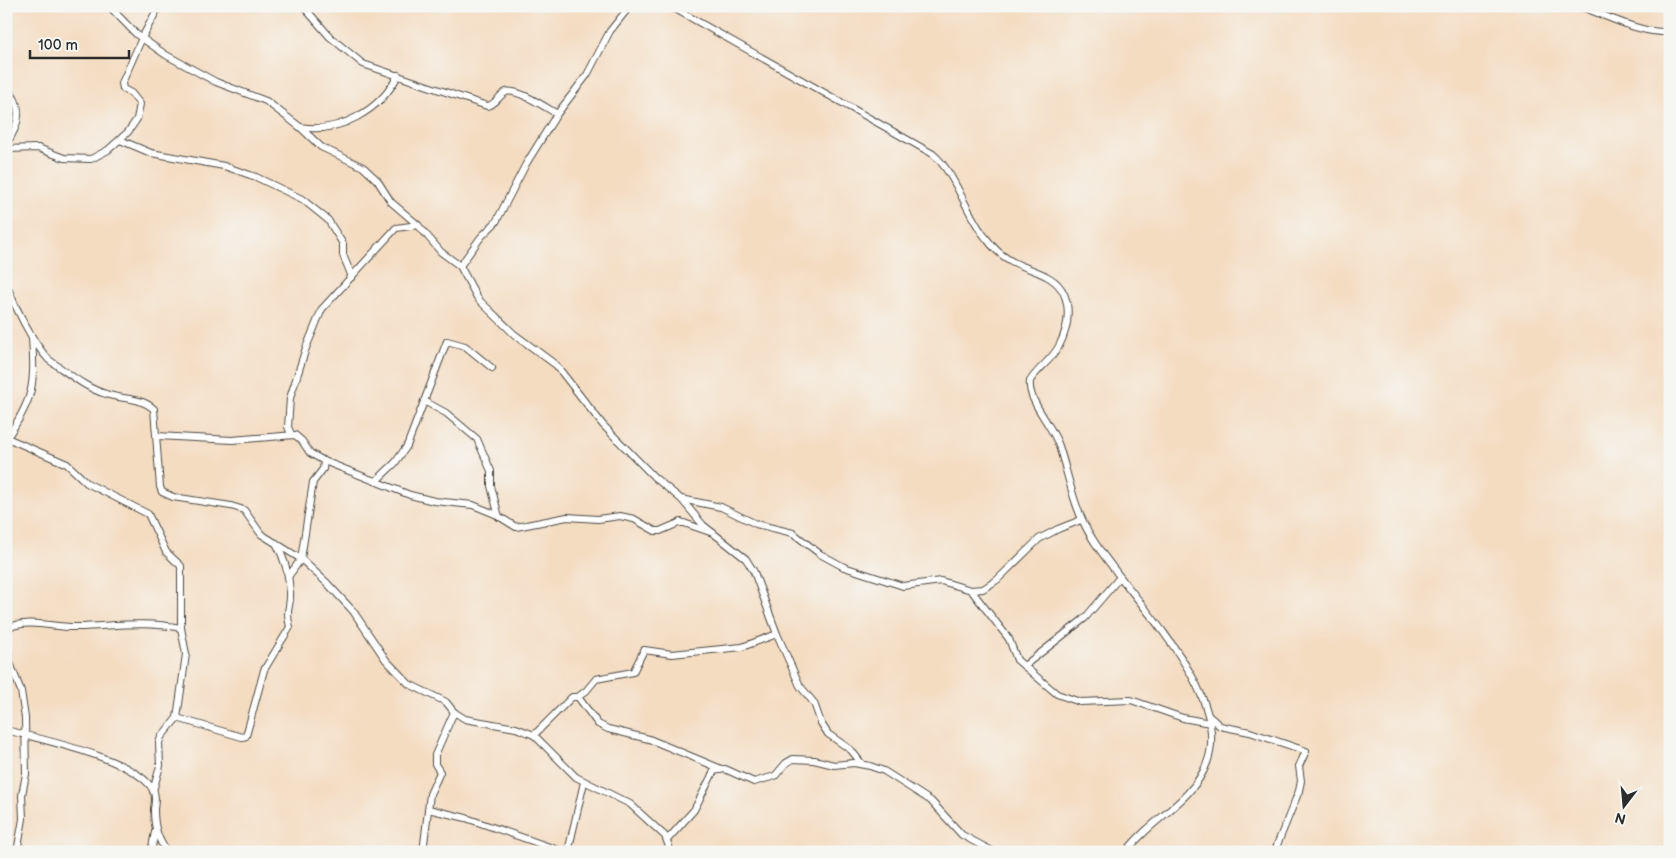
<svg xmlns="http://www.w3.org/2000/svg" width="1676" height="858" font-family="'Balsamiq Sans',sans-serif">
<style>
.lines{fill:none;stroke-linecap:round;stroke-linejoin:round}
.street-casing{stroke:#494642;stroke-width:8}
.street{stroke:#fff;stroke-width:6}
</style>
<rect width="100%" height="100%" fill="#f6f6f2"/>
<filter id="ink" filterUnits="userSpaceOnUse"><feTurbulence type="fractalNoise" baseFrequency=".02" numOctaves="2"/><feDisplacementMap in="SourceGraphic" scale="10" xChannelSelector="R" yChannelSelector="G"/><feConvolveMatrix kernelMatrix="1 2 1 2 8 2 1 2 1" color-interpolation-filters="sRGB"/></filter>
<filter id="wash" filterUnits="userSpaceOnUse"><feTurbulence type="fractalNoise" baseFrequency=".0096" numOctaves="4" result="noise"/><feDisplacementMap in="SourceGraphic" scale="20" xChannelSelector="R" yChannelSelector="G"/><feGaussianBlur stdDeviation="1.12" result="paint"/><feColorMatrix in="noise" values="0 0 0 0 0 0 0 0 0 0 0 0 0 0 0 0 0 1.4 0 .05"/><feComposite in="paint" operator="in"/></filter>
<g filter="url(#wash)">
<rect width="100%" height="100%" fill="#f4dcc1"/>
</g>
<g filter="url(#ink)">
<g class="lines">
<defs>
<g id="street">
<path d="M 109,6 L 136,34 L 166,55 L 216,82 L 266,101 L 300,127 L 321,147 L 363,167 L 377,180 L 391,202 L 418,225 L 441,252 L 460,266 L 478,299 L 514,334 L 556,365 L 603,425 L 654,477 L 681,499 L 721,507 L 756,524 L 793,533 L 820,554 L 844,567 L 903,586 L 941,581 L 971,590 L 983,589 L 997,580 L 1039,539 L 1058,529 L 1081,520"/>
<path d="M 303,6 L 330,37 L 363,64 L 487,106 C 496,105 498,96 506,92 C 517,88 547,108 557,114"/>
<path d="M 670,6 L 933,154 C 957,175 965,213 986,238 C 992,246 999,254 1008,259 C 1020,267 1034,269 1046,276 C 1074,290 1071,323 1059,346 C 1052,360 1038,368 1030,381 C 1027,401 1053,426 1059,446 C 1069,477 1074,510 1092,538 C 1126,595 1234,691 1207,763 C 1192,803 1150,819 1126,852"/>
<path d="M 1578,6 C 1607,15 1639,34 1670,32"/>
<path d="M 6,88 C 24,105 20,125 6,144"/>
<path d="M 300,127 C 339,134 381,110 398,75"/>
<path d="M 120,140 L 151,153 L 224,166 L 256,177 L 302,199 L 328,220 L 343,244 L 343,255 L 352,277"/>
<path d="M 6,149 L 38,148 L 64,158 L 91,159 L 108,150 L 128,132 L 137,119 L 140,104 L 131,93 L 123,89 L 122,83 L 142,38 L 159,6"/>
<path d="M 460,266 L 481,237 L 496,222 L 526,164 L 557,114 L 587,75 L 610,31 L 630,6"/>
<path d="M 6,284 C 15,307 32,342 49,360 C 67,372 85,388 106,394 C 123,400 141,397 154,409 L 160,487 L 162,492 L 173,497 L 231,506 L 244,510 L 261,534 L 301,559 L 327,583 L 353,611 L 386,660 L 409,684 L 446,702 L 454,712 L 465,719 L 516,728 L 534,735 L 576,777 L 630,804 L 665,836 L 671,852"/>
<path d="M 424,401 L 446,413 L 477,439 L 491,471 L 491,486 L 499,517"/>
<path d="M 291,434 L 288,427 L 290,398 L 306,348 L 322,309 L 396,228 L 418,225"/>
<path d="M 157,436 L 232,440 L 295,435 L 302,441 L 310,453 L 324,461 L 410,495 L 434,501 L 473,505 L 495,514 L 516,527 L 567,517 L 598,519 L 620,516 L 634,519 L 655,531 L 660,531 L 681,522 L 713,533"/>
<path d="M 7,438 L 67,464 L 87,483 L 148,514 L 166,552 L 181,566 L 181,628 L 186,654 L 182,683 L 177,718 L 161,737 L 159,743 L 160,766 L 153,791"/>
<path d="M 6,439 C 34,399 35,385 32,337"/>
<path d="M 376,481 L 395,463 L 407,446 L 447,341 L 465,346 L 492,368"/>
<path d="M 682,500 L 703,525 L 746,559 L 754,572 L 777,634 L 800,686 L 814,703 L 821,723 L 828,734 L 851,750 L 862,764"/>
<path d="M 288,577 L 301,559 L 313,482 L 323,469 L 324,461"/>
<path d="M 971,590 L 1009,639 L 1017,660 L 1057,694 L 1080,702 L 1131,700 L 1183,718 L 1210,723"/>
<path d="M 6,628 C 33,618 51,628 78,627 C 114,626 144,621 181,628"/>
<path d="M 6,635 L 10,663 L 21,691 L 25,718 L 26,774 L 22,795 L 23,819 L 17,852"/>
<path d="M 1024,666 L 1085,618 L 1120,577"/>
<path d="M 578,697 L 586,691 L 596,679 L 633,672 L 644,650 L 672,654 L 742,647 L 777,634"/>
<path d="M 1210,717 L 1220,726 L 1250,732 L 1306,751 L 1299,766 L 1301,781 L 1299,791 L 1277,845"/>
<path d="M 177,718 L 242,737 L 246,736 L 264,670 L 290,627 C 285,608 291,608 290,592 C 289,574 285,559 276,543"/>
<path d="M 6,730 C 39,739 137,759 153,790 C 156,795 155,803 154,809 C 154,826 157,838 167,852"/>
<path d="M 534,735 L 572,697 L 578,697 L 598,724 L 608,729 L 649,739 L 719,768"/>
<path d="M 428,809 L 466,818 L 564,852"/>
<path d="M 668,839 L 694,810 L 714,771 L 725,769 L 754,782 L 775,776 L 786,763 L 793,759 L 814,760 L 834,765 L 854,763 L 870,766 L 884,771 L 931,801 L 962,835 L 994,852"/>
<path d="M 151,852 L 155,832"/>
<path d="M 423,852 L 430,794 L 440,772 L 435,764 L 435,755 L 454,712"/>
<path d="M 568,852 L 584,782"/>
</g>
</defs>
<!-- street casing -->
<use href="#street" class="street-casing"/>
<!-- street -->
<use href="#street" class="street"/>
</g>
</g>
<!-- margin -->
<rect width="1676" height="858" fill="none" stroke="#f6f6f2" stroke-width="25"/>
<!-- north arrow -->
<g transform="translate(1624 806) rotate(196)" stroke="#f6f6f2" stroke-width="4" paint-order="stroke">
<path d="M0-4L9 19L0 12L-9 19Z" fill="#2b2b2b"/>
<text y="-8" font-size="14" font-weight="bold" text-anchor="middle" fill="#2b2b2b">N</text>
</g>
<!-- scale -->
<path d="M30 50v8h99v-8" fill="none" stroke="#2b2b2b" stroke-width="2.5"/>
<text x="38" y="50" font-size="15" fill="#2b2b2b" stroke="#f6f6f2" stroke-width="4" paint-order="stroke">100 m</text>
</svg>
